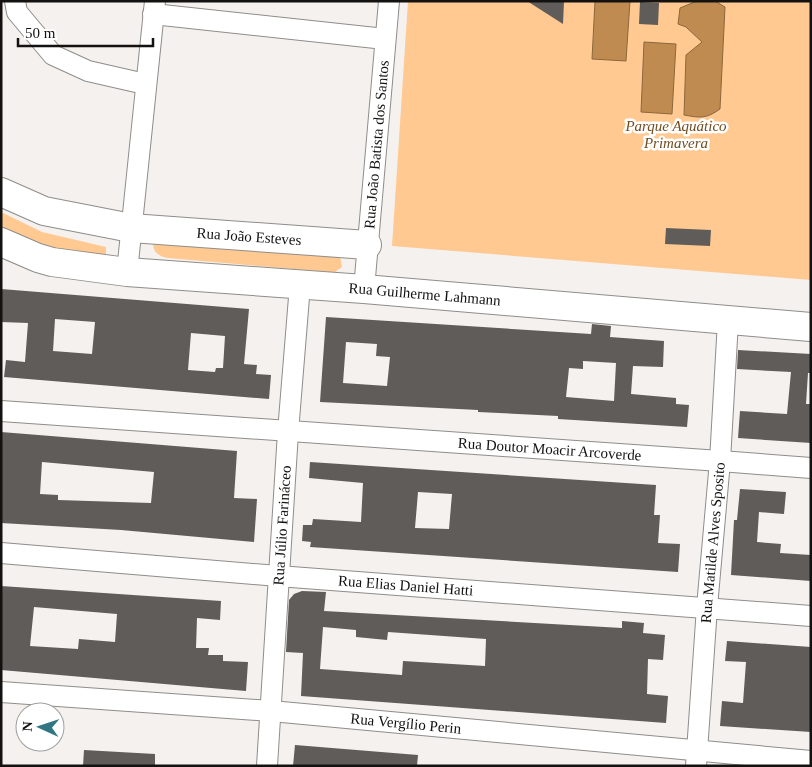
<svg xmlns="http://www.w3.org/2000/svg" width="812" height="767" font-family="'Times New Roman',serif">
<style>
.green{fill:#ffc991}
.water{fill:#c08b50;stroke:#8c673d}
.building{fill:#5f5c59;fill-rule:evenodd}
.lines{fill:none;stroke-linecap:round;stroke-linejoin:round}
.street-casing{stroke:#8f8d8a;stroke-width:22}
.secondary-casing{stroke:#8f8d8a;stroke-width:30}
.street{stroke:#fff;stroke-width:20}
.secondary{stroke:#fff;stroke-width:28}
.labels{text-anchor:middle;stroke-width:5;stroke-linejoin:round;paint-order:stroke}
.park-label{font-size:15px;font-style:italic;fill:#724d21;stroke:#fff}
.street-label{font-size:15px;fill:#131211;stroke:#fff}
</style>
<rect width="100%" height="100%" fill="#f4f1ee"/>
<!-- green -->
<g class="green">
<path d="M 408,1 L 811,1 L 811,280 L 392,246 Z"/>
<path d="M 1,212 L 42,232 L 106,247 L 106,256 L 42,248 L 1,230 Z"/>
<path d="M 153,243 L 340,256 L 342,267 L 335,272 L 328,272 L 168,258 C 159,256 153,253 153,243 Z"/>
</g>
<!-- water -->
<g class="water">
<path d="M 595,1 L 630,1 L 626,61 L 592,59 Z"/>
<path d="M 697,1 L 715,1 L 725,7 L 720,109 C 706,119 700,118 684,115 L 686,55 L 702,42 L 686,27 L 678,24 L 680,8 Z"/>
<path d="M 644,42 L 676,44 L 672,114 L 641,112 Z"/>
</g>
<!-- building -->
<g class="building">
<path d="M 527,1 L 564,1 L 563,24 Z"/>
<path d="M 640,2 L 659,3 L 658,25 L 639,24 Z"/>
<path d="M 666,228 L 711,230 L 710,246 L 665,244 Z"/>
<path d="M 1,289 L 249,309 L 244,364 L 257,365 L 256,374 L 271,375 L 269,399 L 4,377 L 6,360 L 25,362 L 28,323 L 1,322 ZM 55,319 L 95,322 L 92,354 L 53,351 ZM 191,333 L 225,336 L 223,368 L 216,368 L 215,372 L 188,370 Z"/>
<path d="M 326,317 L 591,334 L 592,324 L 611,326 L 610,337 L 664,341 L 663,367 L 633,366 L 631,394 L 676,398 L 676,404 L 689,405 L 687,427 L 558,419 L 558,416 L 478,412 L 478,410 L 320,402 ZM 346,342 L 377,344 L 376,356 L 390,357 L 387,386 L 343,383 ZM 583,361 L 616,363 L 614,401 L 566,397 L 569,368 L 583,369 Z"/>
<path d="M 738,350 L 811,354 L 811,373 L 808,373 L 806,404 L 811,404 L 811,443 L 738,438 L 740,411 L 787,414 L 791,372 L 737,369 Z"/>
<path d="M 1,432 L 237,451 L 234,498 L 257,499 L 254,542 L 121,530 L 1,523 ZM 42,462 L 154,472 L 151,503 L 58,500 L 58,495 L 40,494 Z"/>
<path d="M 310,462 L 656,485 L 654,515 L 660,515 L 658,543 L 680,544 L 678,572 L 310,547 L 311,542 L 302,541 L 303,525 L 312,525 L 313,519 L 361,522 L 363,483 L 309,478 ZM 418,492 L 452,494 L 449,529 L 415,528 Z"/>
<path d="M 740,489 L 786,492 L 784,514 L 759,512 L 757,542 L 781,544 L 780,553 L 811,555 L 811,581 L 731,575 L 734,520 L 737,520 Z"/>
<path d="M 1,586 L 221,601 L 220,620 L 197,618 L 196,648 L 209,648 L 208,655 L 223,655 L 223,661 L 248,662 L 246,691 L 1,670 ZM 34,607 L 117,614 L 115,642 L 79,639 L 78,649 L 30,646 Z"/>
<path d="M 302,591 L 326,592 L 324,611 L 622,628 L 622,621 L 644,623 L 643,633 L 665,635 L 663,660 L 648,659 L 647,694 L 668,696 L 666,723 L 301,696 L 303,653 L 286,652 L 289,600 L 294,594 ZM 323,627 L 356,630 L 356,637 L 387,640 L 388,632 L 486,639 L 485,666 L 403,661 L 402,675 L 320,669 Z"/>
<path d="M 727,641 L 811,647 L 811,732 L 720,726 L 722,701 L 743,703 L 746,662 L 725,661 Z"/>
<path d="M 295,745 L 418,755 L 417,766 L 293,766 Z"/>
<path d="M 84,750 L 155,754 L 155,766 L 83,766 Z"/>
</g>
<g class="lines">
<defs>
<g id="street">
<path d="M 15,1 L 17,12 L 53,55 L 88,71 L 145,84"/>
<path d="M 153,14 L 385,39"/>
<path d="M 127,272 L 155,1"/>
<path id="s1" d="M 364,289 L 389,1"/>
<path id="s2" d="M 1,411 L 720,461 L 811,468"/>
<path id="s3" d="M 1,553 L 278,576 L 811,616"/>
<path id="s4" d="M 1,692 L 271,711 L 811,761"/>
<path id="s5" d="M 267,766 L 288,432 L 300,285"/>
<path id="s6" d="M 696,766 L 707,607 L 720,461 L 728,321"/>
</g>
<g id="secondary">
<path id="s7" d="M 1,192 L 44,211 L 131,228 L 367,245"/>
<path id="s8" d="M 1,242 L 38,258 L 52,262 L 127,272 L 364,289 L 811,327"/>
</g>
</defs>
<!-- street casing -->
<use href="#street" class="street-casing"/>
<!-- secondary casing -->
<use href="#secondary" class="secondary-casing"/>
<!-- street -->
<use href="#street" class="street"/>
<!-- secondary -->
<use href="#secondary" class="secondary"/>
</g>
<g class="labels">
<!-- park labels -->
<g class="park-label">
<text x="676" y="131">Parque Aquático<tspan x="676" dy="17">Primavera</tspan></text>
</g>
<!-- street labels -->
<g class="street-label">
<text dy="5" stroke="none"><textPath href="#s1" startOffset="145">Rua João Batista dos Santos</textPath></text>
<text dy="5" stroke="none"><textPath href="#s7" startOffset="254">Rua João Esteves</textPath></text>
<text dy="5" stroke="none"><textPath href="#s8" startOffset="429">Rua Guilherme Lahmann</textPath></text>
<text dy="5" stroke="none"><textPath href="#s2" startOffset="550">Rua Doutor Moacir Arcoverde</textPath></text>
<text dy="5" stroke="none"><textPath href="#s5" startOffset="241">Rua Júlio Farináceo</textPath></text>
<text dy="5" stroke="none"><textPath href="#s6" startOffset="224">Rua Matilde Alves Sposito</textPath></text>
<text dy="5" stroke="none"><textPath href="#s3" startOffset="406">Rua Elias Daniel Hatti</textPath></text>
<text dy="5" stroke="none"><textPath href="#s4" startOffset="406">Rua Vergílio Perin</textPath></text>
</g>
</g>
<!-- border -->
<rect width="812" height="767" fill="none" stroke="#131211" stroke-width="5"/>
<!-- north arrow -->
<g transform="translate(40 727) rotate(273)"><circle r="24" fill="#ffffff" stroke="#a1a0a0"/>
<path d="M0-4L9 19L0 12L-9 19Z" fill="#307683"/>
<text y="-8" font-size="14" font-weight="bold" text-anchor="middle" fill="#131211">N</text>
</g>
<!-- scale -->
<path d="M18 38v8h135v-8" fill="none" stroke="#131211" stroke-width="2.5"/>
<text x="25" y="38" font-size="15" fill="#131211" stroke="#ffffff" stroke-width="4" paint-order="stroke">50 m</text>
</svg>
